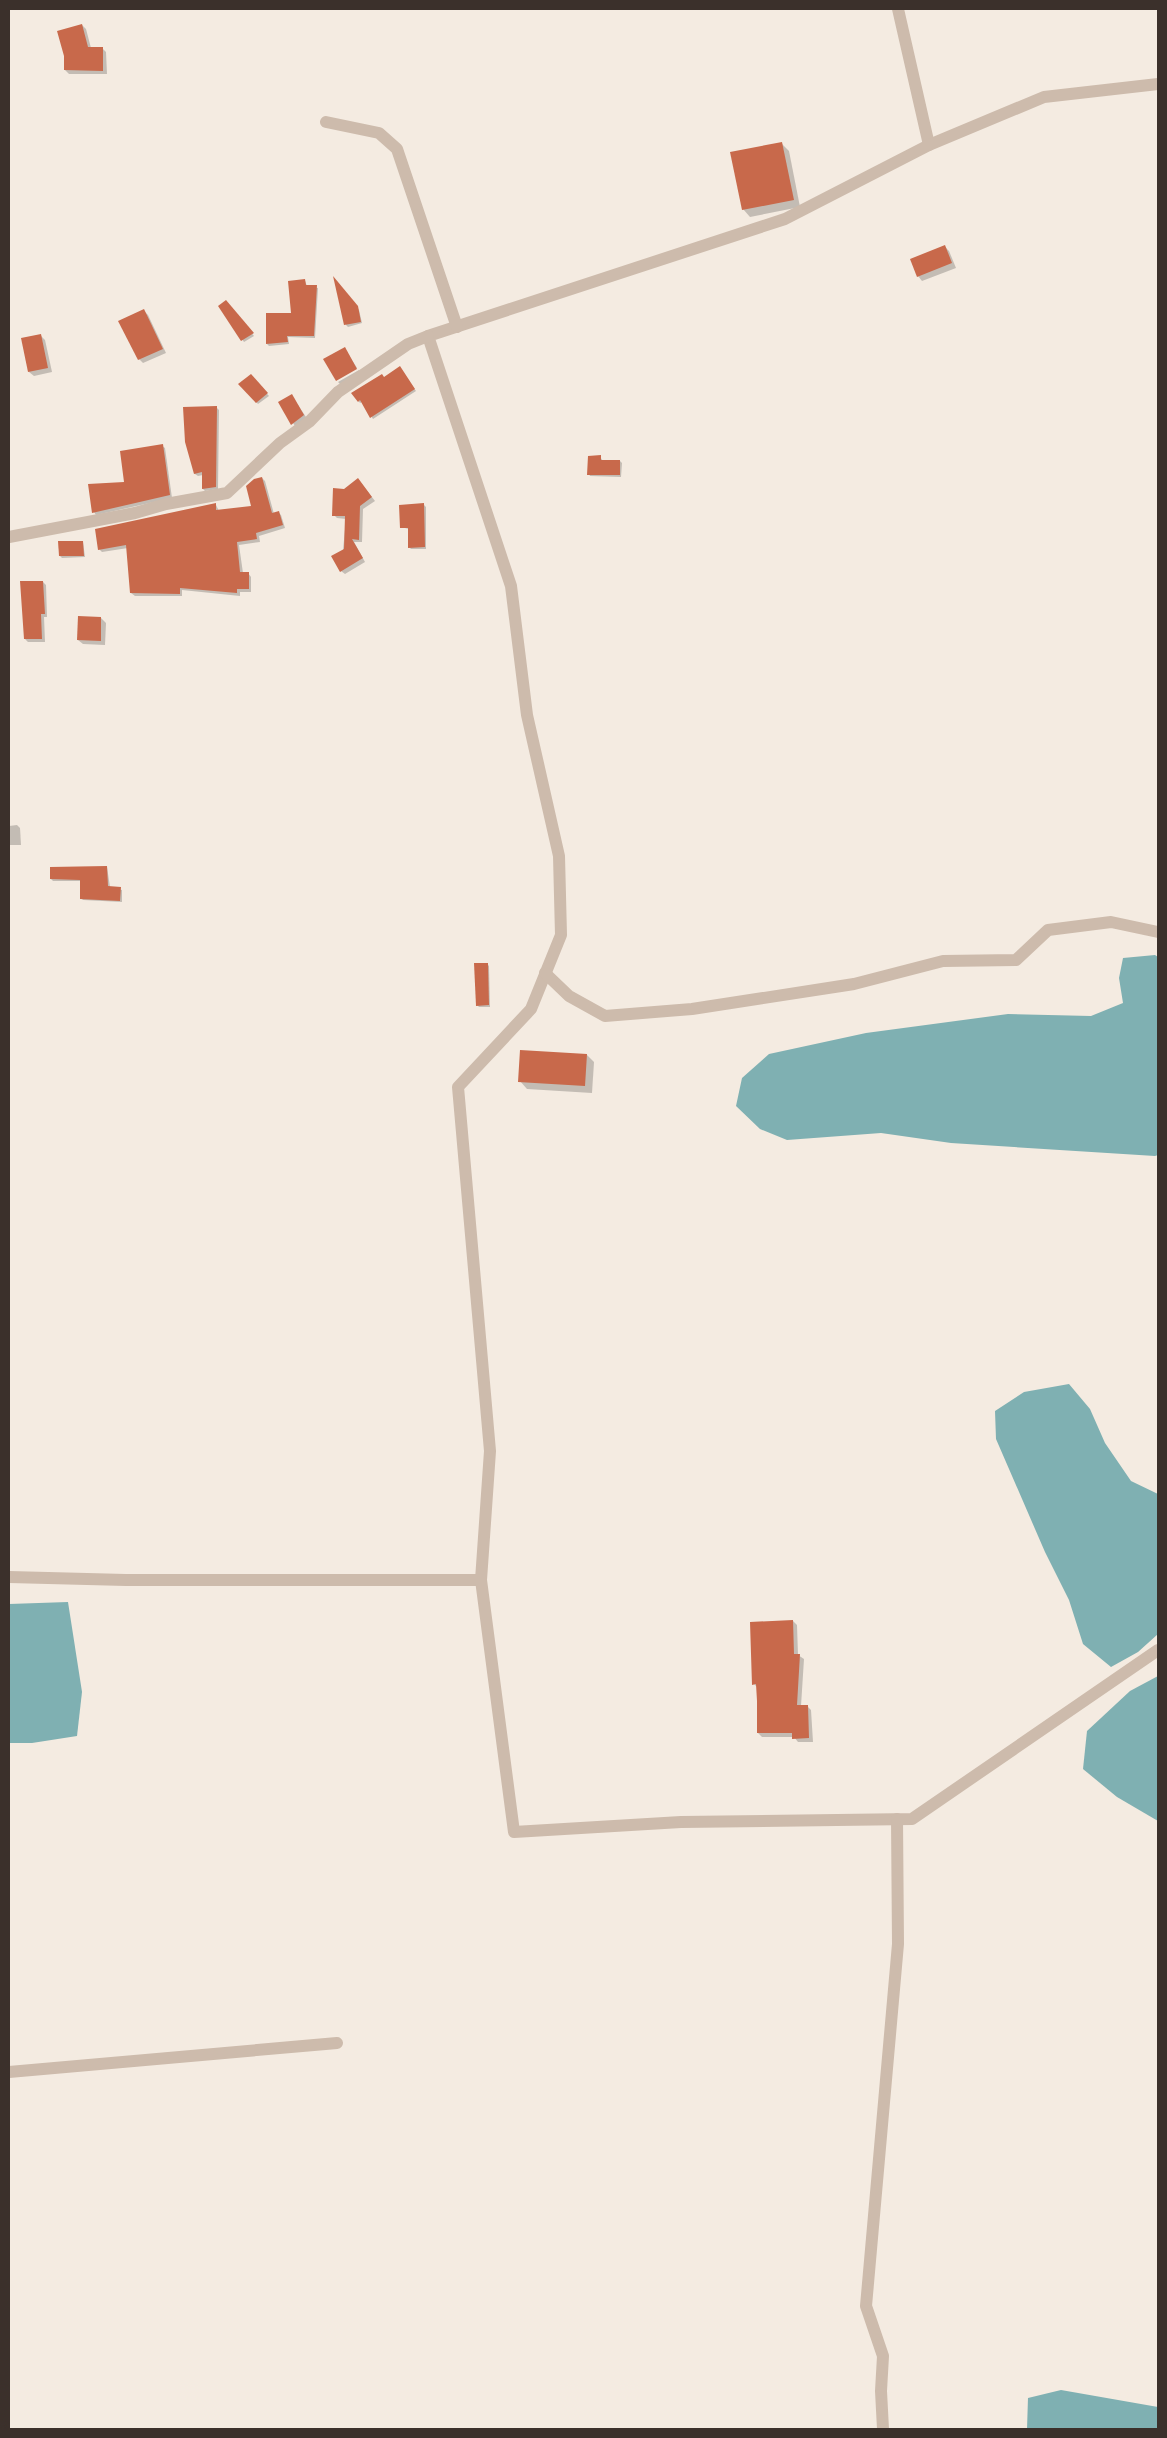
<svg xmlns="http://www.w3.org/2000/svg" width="1167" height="2438" font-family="Jost,sans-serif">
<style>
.water{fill:#7fb0b2}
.shadow{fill:#0003}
.building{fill:#c8694b}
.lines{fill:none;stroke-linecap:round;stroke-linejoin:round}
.minor{stroke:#cdbbac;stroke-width:12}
</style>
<rect width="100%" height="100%" fill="#f4ebe1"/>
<!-- water -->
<g class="water">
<path d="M 1155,955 L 1158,957 L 1158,1155 L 1155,1156 L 951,1143 L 881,1133 L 787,1140 L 760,1129 L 736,1106 L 742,1078 L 769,1054 L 866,1033 L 1008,1014 L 1091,1016 L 1123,1003 L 1119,978 L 1123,958 Z"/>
<path d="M 1069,1384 L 1090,1409 L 1105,1443 L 1131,1481 L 1158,1494 L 1158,1634 L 1138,1652 L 1111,1667 L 1083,1644 L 1069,1600 L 1045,1552 L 996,1439 L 995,1411 L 1024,1392 Z"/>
<path d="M 68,1602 L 82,1692 L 77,1736 L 32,1743 L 9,1743 L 9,1604 Z"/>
<path d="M 1158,1676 L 1158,1821 L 1117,1797 L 1083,1769 L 1087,1731 L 1130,1691 Z"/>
<path d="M 1061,2390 L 1158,2407 L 1158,2429 L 1027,2429 L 1028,2398 Z"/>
</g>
<!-- shadow -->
<g class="shadow">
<path d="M 82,25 L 86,29 L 91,48 L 102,48 L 106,52 L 107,74 L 69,74 L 65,70 Z"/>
<path d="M 782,144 L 789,151 L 800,207 L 750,217 L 743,209 Z"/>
<path d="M 945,247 L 949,251 L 956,268 L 922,281 L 918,276 Z"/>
<path d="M 336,280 L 359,310 L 362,323 L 348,327 L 346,325 Z"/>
<path d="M 305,281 L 307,286 L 318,288 L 315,338 L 288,337 L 289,344 L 269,346 L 267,344 L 293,314 Z"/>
<path d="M 228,304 L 254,336 L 244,342 L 220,306 Z"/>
<path d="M 144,311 L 148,315 L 166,353 L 143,363 L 139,359 Z"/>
<path d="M 40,335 L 45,340 L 52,372 L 34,376 L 29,372 Z"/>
<path d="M 345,349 L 357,368 L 336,380 Z"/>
<path d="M 359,370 L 361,374 L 341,385 L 338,382 Z"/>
<path d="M 401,370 L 416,391 L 373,419 L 362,402 L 360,403 L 353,393 Z"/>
<path d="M 251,376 L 269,396 L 258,404 L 240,384 Z"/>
<path d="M 292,396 L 308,420 L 297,429 L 280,403 Z"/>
<path d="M 216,407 L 219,410 L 218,489 L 205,491 L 203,489 L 203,475 L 198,476 L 195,474 L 186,442 Z"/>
<path d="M 162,446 L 165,448 L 172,498 L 96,515 L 94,512 Z"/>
<path d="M 600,457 L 603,461 L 620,461 L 622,463 L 621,477 L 590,476 L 589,474 Z"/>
<path d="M 262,478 L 265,481 L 274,514 L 278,512 L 281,515 L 285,528 L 259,536 L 260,542 L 239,545 L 243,573 L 248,573 L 251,577 L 251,592 L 240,592 L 240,596 L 182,590 L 182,596 L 135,596 L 131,593 L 128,548 L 102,552 L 99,549 L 216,505 L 219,511 L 253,507 Z"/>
<path d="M 361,483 L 375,501 L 363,509 L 362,542 L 354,542 L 365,562 L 345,574 L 341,571 L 346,519 L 337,518 L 334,515 L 344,490 Z"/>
<path d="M 424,505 L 426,507 L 426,549 L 411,549 L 409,547 L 409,529 L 401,527 Z"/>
<path d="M 83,542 L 85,557 L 62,558 L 60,556 Z"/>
<path d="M 43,582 L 46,585 L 47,617 L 44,617 L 45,642 L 28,642 L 25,639 Z"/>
<path d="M 101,618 L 106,623 L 105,645 L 83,644 L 78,640 Z"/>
<path d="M 17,825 L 20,828 L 21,845 L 9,845 L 9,826 Z"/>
<path d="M 107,867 L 110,887 L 122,890 L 122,902 L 83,900 L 81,898 L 81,881 L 53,881 L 51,879 Z"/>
<path d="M 487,964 L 489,966 L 490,1007 L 479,1007 L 477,1005 Z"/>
<path d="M 587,1055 L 594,1062 L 592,1093 L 527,1089 L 520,1081 Z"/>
<path d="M 793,1621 L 797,1625 L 798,1655 L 804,1659 L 801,1706 L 807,1706 L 811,1710 L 813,1742 L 798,1742 L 794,1737 L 762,1737 L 758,1733 L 758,1688 L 754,1684 Z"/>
</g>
<!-- building -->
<g class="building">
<path d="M 82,24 L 88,47 L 103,47 L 103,71 L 64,70 L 64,56 L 57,31 Z"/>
<path d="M 782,142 L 794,200 L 742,210 L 730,152 Z"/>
<path d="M 945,245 L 952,263 L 917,277 L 910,259 Z"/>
<path d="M 333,276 L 358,306 L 361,322 L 344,325 Z"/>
<path d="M 305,279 L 306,285 L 317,285 L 314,336 L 287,336 L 288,342 L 266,344 L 266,313 L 291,313 L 288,281 Z"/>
<path d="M 226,300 L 254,333 L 241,341 L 218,306 Z"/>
<path d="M 144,309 L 163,349 L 138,360 L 118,321 Z"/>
<path d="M 41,334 L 48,368 L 28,372 L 21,338 Z"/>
<path d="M 345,347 L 357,369 L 336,381 L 323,359 Z"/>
<path d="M 400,366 L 415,389 L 370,418 L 360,400 L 358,402 L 351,393 L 382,374 L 384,377 Z"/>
<path d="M 251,374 L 268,393 L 256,403 L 238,384 Z"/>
<path d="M 292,394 L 304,415 L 291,425 L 278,402 Z"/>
<path d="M 217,406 L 216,487 L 202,489 L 202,472 L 194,474 L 185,442 L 183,407 Z"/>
<path d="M 163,444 L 170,495 L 92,513 L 88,484 L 124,482 L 120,451 Z"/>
<path d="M 601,455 L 601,460 L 620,460 L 620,475 L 587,475 L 588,456 Z"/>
<path d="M 262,477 L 272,513 L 279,511 L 283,525 L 256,533 L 257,539 L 237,542 L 240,572 L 249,572 L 249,589 L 237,589 L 237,593 L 180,588 L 180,594 L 130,593 L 126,545 L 98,550 L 95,529 L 216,503 L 216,510 L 251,506 L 246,486 L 254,479 Z"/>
<path d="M 358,478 L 372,497 L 360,506 L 359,540 L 352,539 L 363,558 L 340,572 L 331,556 L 344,549 L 345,516 L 332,516 L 333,488 L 344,489 Z"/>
<path d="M 424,503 L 425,547 L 408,548 L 408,528 L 400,528 L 399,505 Z"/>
<path d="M 58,541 L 83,541 L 84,556 L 59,556 Z"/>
<path d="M 20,581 L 43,581 L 45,614 L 41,614 L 42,639 L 24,639 Z"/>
<path d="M 78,616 L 101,617 L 101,641 L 77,640 Z"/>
<path d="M 107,866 L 108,886 L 121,887 L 120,901 L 80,899 L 80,880 L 50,879 L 50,867 Z"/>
<path d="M 474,963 L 488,963 L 489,1005 L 476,1006 Z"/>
<path d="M 520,1050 L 587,1054 L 585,1086 L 518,1082 Z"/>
<path d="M 793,1620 L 794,1654 L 800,1654 L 797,1705 L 808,1705 L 809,1738 L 792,1739 L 792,1733 L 757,1733 L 757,1701 L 756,1684 L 752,1685 L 750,1622 Z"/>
</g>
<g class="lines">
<!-- minor -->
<g class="minor">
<path d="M 898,9 L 929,145"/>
<path d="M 1158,84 L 1044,97 L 929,145 L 785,219 L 428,336 L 511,586 L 527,715 L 559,856 L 561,935 L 531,1009 L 458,1087 L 490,1451 L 481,1580 L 514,1832 L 681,1822 L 912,1819 L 1158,1650"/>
<path d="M 326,122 L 379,133 L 397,149 L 457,327"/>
<path d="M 9,537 L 135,513 L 166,504 L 227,493 L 280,443 L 309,422 L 338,392 L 408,344 L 428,336"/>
<path d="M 545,973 L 569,996 L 605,1016 L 692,1009 L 854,984 L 943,961 L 1016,960 L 1048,930 L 1111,922 L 1158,932"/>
<path d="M 9,1577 L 126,1580 L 481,1580"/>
<path d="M 9,2072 L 337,2043"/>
<path d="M 883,2429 L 881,2391 L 883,2356 L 866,2306 L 898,1944 L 897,1819"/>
</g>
</g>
<!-- border -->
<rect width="1167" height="2438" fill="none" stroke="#3b302b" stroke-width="20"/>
</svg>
